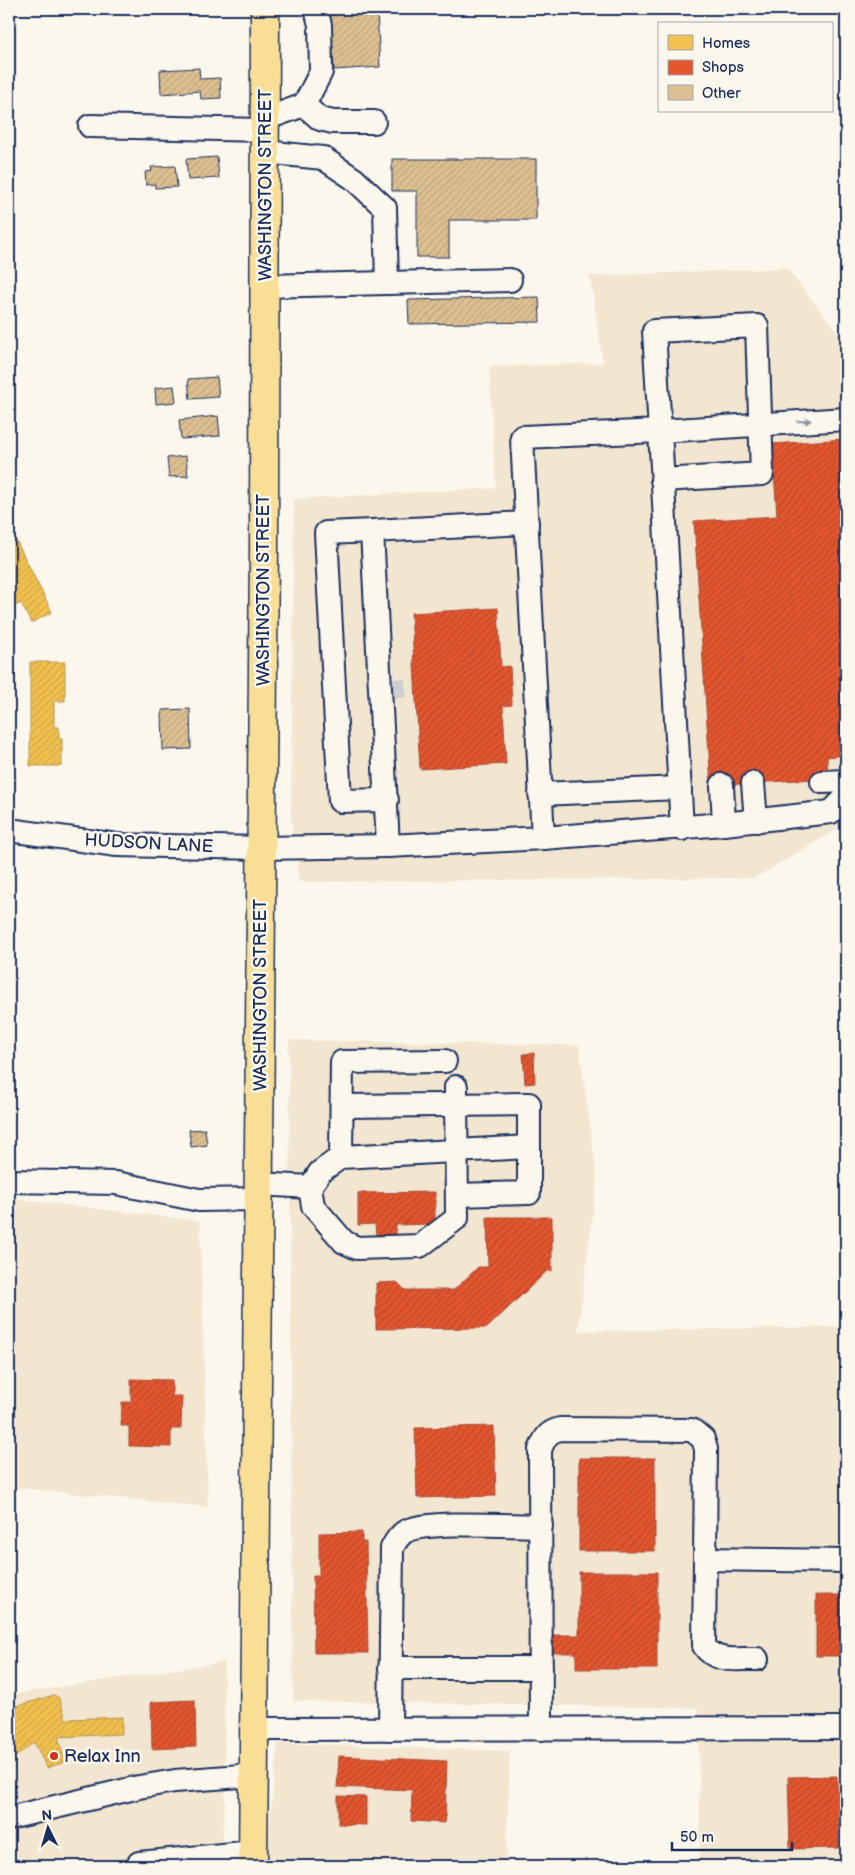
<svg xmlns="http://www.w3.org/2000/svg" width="855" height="1875" font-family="'Balsamiq Sans',sans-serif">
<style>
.built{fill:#f2e6d1}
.homes{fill:url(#homes-hatch);stroke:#b29553}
.shops{fill:url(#shops-hatch);stroke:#a84b3c}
.building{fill:url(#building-hatch);stroke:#1b2f5e}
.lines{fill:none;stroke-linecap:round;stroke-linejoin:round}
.minor-tunnel{stroke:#cecfd0;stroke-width:22;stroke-dasharray:22 11;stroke-linecap:butt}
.minor-casing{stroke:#1b2f5e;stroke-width:26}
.major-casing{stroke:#1b2f5e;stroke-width:31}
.minor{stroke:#fbf7ec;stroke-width:22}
.major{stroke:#f9df96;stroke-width:28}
.oneway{fill:#8b93a5}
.poi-dot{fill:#c8321e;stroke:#fbf7ec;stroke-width:2}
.labels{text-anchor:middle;stroke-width:5;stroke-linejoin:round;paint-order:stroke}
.street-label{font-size:18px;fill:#1b2f5e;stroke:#fbf7ec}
.poi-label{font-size:18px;fill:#1b2f5e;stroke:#fbf7ec;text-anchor:start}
</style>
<defs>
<pattern id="homes-hatch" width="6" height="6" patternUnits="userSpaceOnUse" patternTransform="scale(1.25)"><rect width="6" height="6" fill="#f2c14e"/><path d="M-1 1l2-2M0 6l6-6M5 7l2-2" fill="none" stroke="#cfa646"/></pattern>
<pattern id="shops-hatch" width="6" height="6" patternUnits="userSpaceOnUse" patternTransform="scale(1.25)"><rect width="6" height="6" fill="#e4572e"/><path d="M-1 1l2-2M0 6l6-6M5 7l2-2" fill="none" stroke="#b8482a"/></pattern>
<pattern id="building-hatch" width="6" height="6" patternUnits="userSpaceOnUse" patternTransform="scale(1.25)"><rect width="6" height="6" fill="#ddc091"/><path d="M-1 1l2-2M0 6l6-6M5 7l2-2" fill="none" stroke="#bda57f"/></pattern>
</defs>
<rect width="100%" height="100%" fill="#fbf7ec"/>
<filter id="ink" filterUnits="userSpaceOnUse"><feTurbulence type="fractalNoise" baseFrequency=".02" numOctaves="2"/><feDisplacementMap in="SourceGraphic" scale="10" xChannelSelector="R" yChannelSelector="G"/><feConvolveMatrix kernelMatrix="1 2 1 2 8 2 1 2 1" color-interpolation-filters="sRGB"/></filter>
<g filter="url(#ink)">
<!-- built -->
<g class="built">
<path d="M 786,268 L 846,342 L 846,824 L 755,878 L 299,882 L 291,817 L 294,499 L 496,488 L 489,367 L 603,363 L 590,276 Z"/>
<path d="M 289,1040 L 579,1045 L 597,1178 L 578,1331 L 846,1327 L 846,1866 L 700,1866 L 698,1708 L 293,1701 Z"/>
<path d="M 9,1198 L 200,1221 L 208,1507 L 9,1487 Z"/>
<path d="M 224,1662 L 225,1797 L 221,1866 L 9,1866 L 9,1695 Z"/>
<path d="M 278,1743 L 510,1751 L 506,1866 L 265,1866 Z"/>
</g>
<!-- homes -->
<g class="homes">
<path d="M 9,526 L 52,612 L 31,623 L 21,603 L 11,608 L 9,603 Z"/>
<path d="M 30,662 L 65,662 L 65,701 L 54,701 L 54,727 L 59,727 L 59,739 L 62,739 L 62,766 L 30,766 Z"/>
<path d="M 54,1695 L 59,1698 L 66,1719 L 122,1717 L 122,1734 L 58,1737 L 65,1762 L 47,1768 L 34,1742 L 9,1762 L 9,1729 L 17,1723 L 14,1707 Z"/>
</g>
<!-- shops -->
<g class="shops">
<path d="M 846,439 L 846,755 L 827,757 L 828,778 L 711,786 L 694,521 L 777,516 L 772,444 Z"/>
<path d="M 498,608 L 501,667 L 510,666 L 512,705 L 503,706 L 506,764 L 420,769 L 411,613 Z"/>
<path d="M 534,1053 L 535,1083 L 525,1084 L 523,1054 Z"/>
<path d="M 435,1192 L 435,1224 L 396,1225 L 396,1236 L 376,1237 L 375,1224 L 358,1225 L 358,1193 Z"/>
<path d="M 487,1217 L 552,1217 L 552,1271 L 547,1271 L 487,1328 L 376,1329 L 376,1283 L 397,1282 L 405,1290 L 454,1290 L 478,1267 L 488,1267 Z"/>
<path d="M 131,1379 L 172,1380 L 172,1396 L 182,1396 L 181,1429 L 171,1429 L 171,1447 L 129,1446 L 129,1426 L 121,1426 L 122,1402 L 131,1402 Z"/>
<path d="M 494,1426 L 496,1496 L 417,1498 L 415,1428 Z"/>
<rect x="579" y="1458" width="76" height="93"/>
<path d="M 362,1532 L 362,1542 L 366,1542 L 368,1653 L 314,1653 L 313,1576 L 319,1576 L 319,1533 Z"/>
<path d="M 579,1572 L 657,1572 L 657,1669 L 576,1669 L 576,1653 L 553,1653 L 553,1635 L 579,1635 Z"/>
<rect x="816" y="1595" width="30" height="61"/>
<path d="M 195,1700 L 196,1747 L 152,1749 L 151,1702 Z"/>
<path d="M 339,1756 L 447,1761 L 445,1823 L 411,1821 L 412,1790 L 337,1787 Z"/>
<path d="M 837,1776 L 839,1848 L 790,1849 L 788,1777 Z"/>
<path d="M 338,1796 L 366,1797 L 366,1825 L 338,1824 Z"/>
</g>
<!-- building -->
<g class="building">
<path d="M 377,9 L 380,67 L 334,70 L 330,10 Z"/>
<path d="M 199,68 L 200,79 L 220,78 L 221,98 L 201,99 L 200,91 L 161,94 L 160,70 Z"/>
<path d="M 217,157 L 219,178 L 188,180 L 186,159 Z"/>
<path d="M 392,159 L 536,159 L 536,220 L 449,220 L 449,257 L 417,257 L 417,191 L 392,191 Z"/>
<path d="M 175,166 L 177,187 L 155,188 L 155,184 L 146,185 L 145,172 L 152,171 L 151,167 Z"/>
<path d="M 539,297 L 540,322 L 409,324 L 408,300 Z"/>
<path d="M 217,377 L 219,397 L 190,399 L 188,379 Z"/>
<path d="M 174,386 L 176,402 L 156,404 L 155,388 Z"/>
<path d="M 218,416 L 220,436 L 181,439 L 179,420 Z"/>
<path d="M 186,456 L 188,476 L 169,477 L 167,458 Z"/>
<path d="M 190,709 L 191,749 L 163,750 L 162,710 Z"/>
<path d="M 205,1129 L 207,1145 L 191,1147 L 189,1130 Z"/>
</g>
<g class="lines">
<!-- minor-tunnel -->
<path class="minor-tunnel" d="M 394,679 L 395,698"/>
<defs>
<g id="minor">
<path d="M 304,105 L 320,119 L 333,122 L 374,122"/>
<path d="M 265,119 L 304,105 L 321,72 L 320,25 L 316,9"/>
<path d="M 90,126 L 265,130"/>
<path d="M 265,152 L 323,158 L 354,179 L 385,208 L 387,283"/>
<path d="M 264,286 L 510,280"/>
<path d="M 372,531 L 326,533 L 340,801 L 387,800"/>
<path d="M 822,782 L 846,781"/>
<path d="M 753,783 L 756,821"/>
<path d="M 722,785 L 724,824"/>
<path d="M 540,794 L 680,788"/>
<path d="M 682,829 L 660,431 L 846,419"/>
<path d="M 9,830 L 117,845 L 261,848 L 388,846 L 543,838 L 724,824 L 831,812 L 846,797"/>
<path d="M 543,838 L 522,437 L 660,431 L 654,331 L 757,326 L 762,474 L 662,480"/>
<path d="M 388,846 L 372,531 L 527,523"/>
<path d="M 342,1106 L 529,1104 L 529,1147"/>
<path d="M 341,1157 L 342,1062 L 445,1061"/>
<path d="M 9,1181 L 116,1183 L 199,1200 L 258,1199"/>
<path d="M 259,1184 L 310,1187 L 313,1206 L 344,1242 L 357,1248 L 420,1246 L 457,1218 L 456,1087"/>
<path d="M 310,1187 L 320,1172 L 341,1157 L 529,1147 L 529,1193 L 457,1195"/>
<path d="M 757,1659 C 738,1658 716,1664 704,1646 L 705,1559 L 846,1561"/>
<path d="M 390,1668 L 541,1668"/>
<path d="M 255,1729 L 846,1728"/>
<path d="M 390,1729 L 392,1548 C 395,1542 399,1535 406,1531 C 432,1520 509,1526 541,1526"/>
<path d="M 541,1729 L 540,1450 C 545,1437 548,1432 560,1429 L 692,1430 L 703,1439 L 706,1449 L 705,1559"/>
<path d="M 9,1818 L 139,1787 L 175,1781 L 254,1775"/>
<path d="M 139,1866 L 139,1863 L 253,1852"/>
</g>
<path id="major" d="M 253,1866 L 264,547 L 265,9"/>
</defs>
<!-- minor casing -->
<use href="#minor" class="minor-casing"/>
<!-- major casing -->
<use href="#major" class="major-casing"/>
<!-- minor -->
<use href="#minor" class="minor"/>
<!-- major -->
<use href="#major" class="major"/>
</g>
<!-- one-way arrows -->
<defs><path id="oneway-solid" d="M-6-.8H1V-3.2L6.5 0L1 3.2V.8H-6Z" transform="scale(1.25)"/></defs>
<use class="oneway" href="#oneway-solid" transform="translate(804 421) rotate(-3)"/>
</g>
<!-- markers -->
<circle class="poi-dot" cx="54" cy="1756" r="5"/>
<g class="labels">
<!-- street labels -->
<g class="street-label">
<text transform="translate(265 185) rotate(-90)" y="6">WASHINGTON STREET</text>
<text transform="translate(263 590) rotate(-90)" y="6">WASHINGTON STREET</text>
<text transform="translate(149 843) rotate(3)" y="6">HUDSON LANE</text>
<text transform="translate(260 995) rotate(-90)" y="6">WASHINGTON STREET</text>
</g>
<!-- poi labels -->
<g class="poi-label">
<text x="64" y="1762">Relax Inn</text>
</g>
</g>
<!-- margin -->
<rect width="855" height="1875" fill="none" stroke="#fbf7ec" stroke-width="30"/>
<rect x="15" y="15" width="825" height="1845" fill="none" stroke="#1b2f5e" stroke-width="2" filter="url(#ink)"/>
<!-- legend -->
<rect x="658" y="22" width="175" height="90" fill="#fbf7ec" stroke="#a1a7b3"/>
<rect x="668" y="35" width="25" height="15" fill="#f2c14e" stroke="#a1a7b3"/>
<text x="702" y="48" font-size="15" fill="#1b2f5e">Homes</text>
<rect x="668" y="60" width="25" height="15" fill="#e4572e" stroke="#a1a7b3"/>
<text x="702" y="72" font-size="15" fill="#1b2f5e">Shops</text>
<rect x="668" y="85" width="25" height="15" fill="#ddc091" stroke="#a1a7b3"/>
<text x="702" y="98" font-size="15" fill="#1b2f5e">Other</text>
<!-- north arrow -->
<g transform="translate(48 1828) rotate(355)" stroke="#fbf7ec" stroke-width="4" paint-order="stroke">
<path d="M0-4L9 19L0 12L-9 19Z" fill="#1b2f5e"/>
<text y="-8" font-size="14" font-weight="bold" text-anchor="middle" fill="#1b2f5e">N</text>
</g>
<!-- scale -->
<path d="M672 1842v8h120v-8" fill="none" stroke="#1b2f5e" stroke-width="2.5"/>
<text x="680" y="1842" font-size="15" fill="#1b2f5e" stroke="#fbf7ec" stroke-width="4" paint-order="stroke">50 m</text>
</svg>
